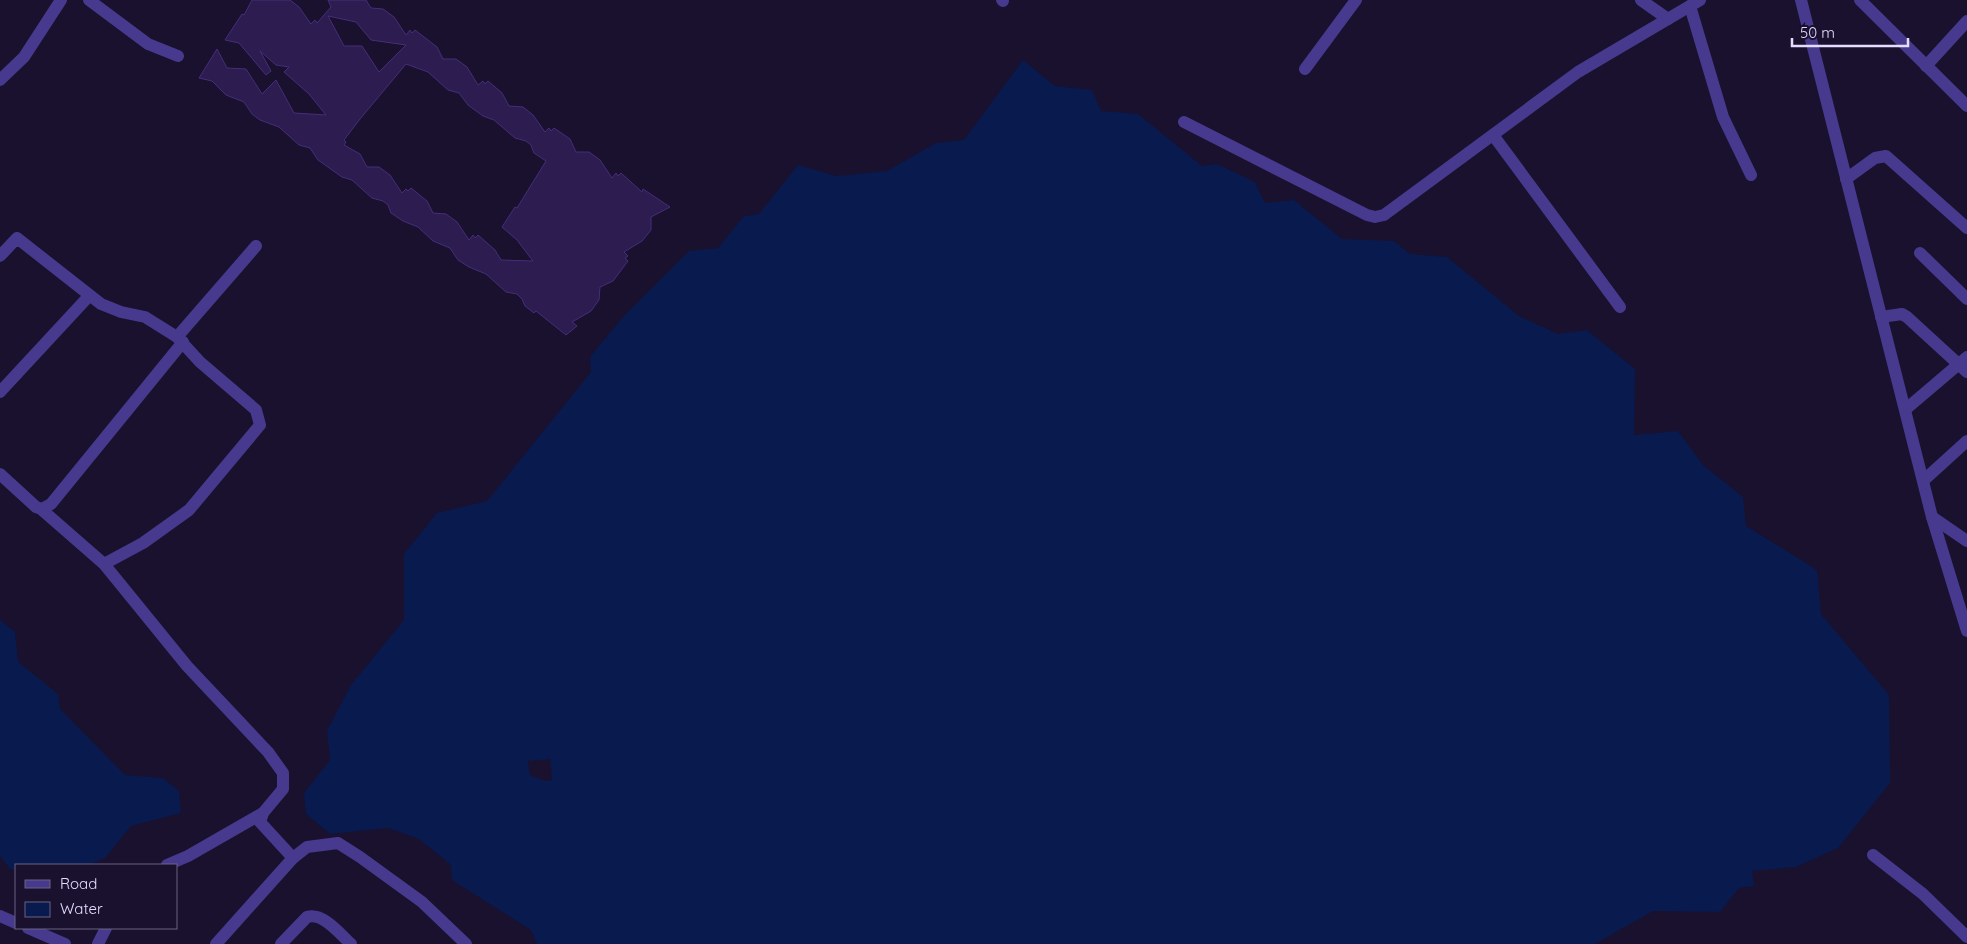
<svg xmlns="http://www.w3.org/2000/svg" width="1967" height="944" font-family="Quicksand,sans-serif">
<style>
.water{fill:#091a4e;fill-rule:evenodd}
.building{fill:#2c1c4f;stroke:#462d7c;fill-rule:evenodd}
.lines{fill:none;stroke-linecap:round;stroke-linejoin:round}
.minor{stroke:#473a8e;stroke-width:12}
.tertiary{stroke:#473a8e;stroke-width:12}
</style>
<rect width="100%" height="100%" fill="#19112d"/>
<!-- water -->
<g class="water">
<path d="M 1023,60 L 1055,86 L 1092,90 L 1101,111 L 1138,114 L 1202,166 L 1217,164 L 1255,182 L 1265,203 L 1294,200 L 1342,239 L 1394,241 L 1410,254 L 1447,257 L 1519,316 L 1558,334 L 1587,330 L 1635,369 L 1634,435 L 1678,431 L 1703,465 L 1743,497 L 1746,526 L 1817,570 L 1821,614 L 1889,695 L 1890,783 L 1838,848 L 1796,867 L 1752,871 L 1754,886 L 1739,888 L 1720,912 L 1653,911 L 1595,944 L 537,944 L 531,930 L 452,880 L 451,865 L 419,839 L 388,828 L 330,834 L 306,814 L 304,793 L 330,760 L 327,731 L 351,685 L 404,620 L 404,554 L 437,513 L 487,501 L 591,372 L 590,357 L 623,317 L 689,251 L 718,248 L 744,216 L 759,214 L 798,165 L 836,176 L 887,171 L 936,143 L 964,140 ZM 550,759 L 552,780 L 545,781 L 530,775 L 528,761 Z"/>
<path d="M 0,620 L 15,632 L 18,662 L 58,694 L 60,709 L 125,775 L 163,778 L 179,791 L 181,813 L 131,826 L 105,858 L 89,865 L 16,865 L 16,870 L 10,869 L 0,856 Z"/>
</g>
<!-- building -->
<path class="building" d="M 252,0 L 290,0 L 299,7 L 311,24 L 315,20 L 317,23 L 331,7 L 328,0 L 366,0 L 371,8 L 383,9 L 394,17 L 406,35 L 410,30 L 412,33 L 415,30 L 437,47 L 443,59 L 456,59 L 467,67 L 478,85 L 483,81 L 485,84 L 488,81 L 502,93 L 509,106 L 523,107 L 533,115 L 545,132 L 549,128 L 551,131 L 554,128 L 570,139 L 576,152 L 589,152 L 600,160 L 612,178 L 616,173 L 618,176 L 621,173 L 642,192 L 643,189 L 670,207 L 651,217 L 651,230 L 642,241 L 624,252 L 628,256 L 625,258 L 628,261 L 613,281 L 600,287 L 599,300 L 591,311 L 572,322 L 577,326 L 566,335 L 536,311 L 534,313 L 525,306 L 522,299 L 517,294 L 506,292 L 486,274 L 469,267 L 458,260 L 450,248 L 433,241 L 418,227 L 403,221 L 391,213 L 388,205 L 383,201 L 372,198 L 352,180 L 342,177 L 318,160 L 310,148 L 299,145 L 279,127 L 260,120 L 252,114 L 244,102 L 226,95 L 212,81 L 199,78 L 217,49 L 227,68 L 246,69 L 262,94 L 276,80 L 294,113 L 326,115 L 309,94 L 284,72 L 289,67 L 276,65 L 260,51 L 271,71 L 266,75 L 239,43 L 225,40 L 242,14 L 244,15 ZM 328,16 L 356,22 L 371,40 L 406,45 L 379,72 L 362,46 L 344,46 ZM 406,64 L 428,72 L 448,90 L 459,93 L 468,105 L 483,116 L 494,120 L 515,138 L 526,141 L 531,145 L 534,153 L 546,161 L 517,208 L 515,207 L 502,227 L 517,240 L 533,261 L 501,260 L 495,250 L 478,235 L 475,238 L 473,235 L 469,240 L 457,222 L 446,214 L 433,213 L 427,201 L 411,188 L 408,191 L 406,189 L 402,193 L 390,175 L 379,167 L 367,167 L 360,154 L 344,145 L 346,142 L 344,140 L 360,119 Z"/>
<g class="lines">
<!-- minor -->
<g class="minor">
<path d="M 89,0 L 148,44 L 178,56"/>
<path d="M 1002,0 L 1003,1"/>
<path d="M 1641,0 L 1668,19"/>
<path d="M 1690,6 L 1723,117 L 1751,175"/>
<path d="M 1926,66 L 1967,21"/>
<path d="M 1305,69 L 1356,0"/>
<path d="M 0,80 L 24,57 L 61,0"/>
<path d="M 1184,122 L 1367,215 L 1375,217 L 1384,215 L 1578,72 L 1700,0"/>
<path d="M 1493,135 L 1620,307"/>
<path d="M 1846,179 L 1875,158 L 1886,156 L 1967,228"/>
<path d="M 1920,253 L 1967,299"/>
<path d="M 0,256 L 17,238 L 101,304 L 121,312 L 145,317 L 177,337 L 200,362 L 256,410 L 260,425 L 189,510 L 143,543 L 104,564"/>
<path d="M 1881,317 L 1902,314 L 1907,317 L 1967,372"/>
<path d="M 177,337 L 256,246"/>
<path d="M 0,392 L 89,296"/>
<path d="M 1906,409 L 1967,357"/>
<path d="M 0,474 L 36,507 L 42,509 L 51,504 L 183,342"/>
<path d="M 1924,480 L 1967,441"/>
<path d="M 41,509 L 104,564 L 187,666 L 268,752 L 283,773 L 283,789 L 263,813 L 260,822 L 293,858"/>
<path d="M 1932,517 L 1967,541"/>
<path d="M 1873,855 L 1923,894 L 1967,937"/>
<path d="M 167,865 L 188,856 L 263,813"/>
<path d="M 0,916 L 16,923"/>
<path d="M 28,928 L 65,944"/>
<path d="M 98,944 L 106,928"/>
<path d="M 216,944 L 293,858 L 307,847 L 338,843 L 360,857 L 422,902 L 466,944"/>
<path d="M 281,944 L 307,917 C 323,912 340,934 351,944"/>
</g>
<!-- tertiary -->
<g class="tertiary">
<path d="M 1801,0 L 1932,517 L 1967,631"/>
<path d="M 1860,0 L 1967,106"/>
</g>
</g>
<!-- legend -->
<rect x="15" y="864" width="162" height="65" fill="#19112d" stroke="#6b6381"/>
<rect x="25" y="880" width="25" height="8" fill="#473a8e" stroke="#6b6381"/>
<text x="60" y="889" font-size="15" fill="#e5ddff">Road</text>
<rect x="25" y="902" width="25" height="15" fill="#091a4e" stroke="#6b6381"/>
<text x="60" y="914" font-size="15" fill="#e5ddff">Water</text>
<!-- scale -->
<path d="M1792 38v8h116v-8" fill="none" stroke="#e5ddff" stroke-width="2.5"/>
<text x="1800" y="38" font-size="15" fill="#e5ddff" stroke="#19112d" stroke-width="4" paint-order="stroke">50 m</text>
</svg>
